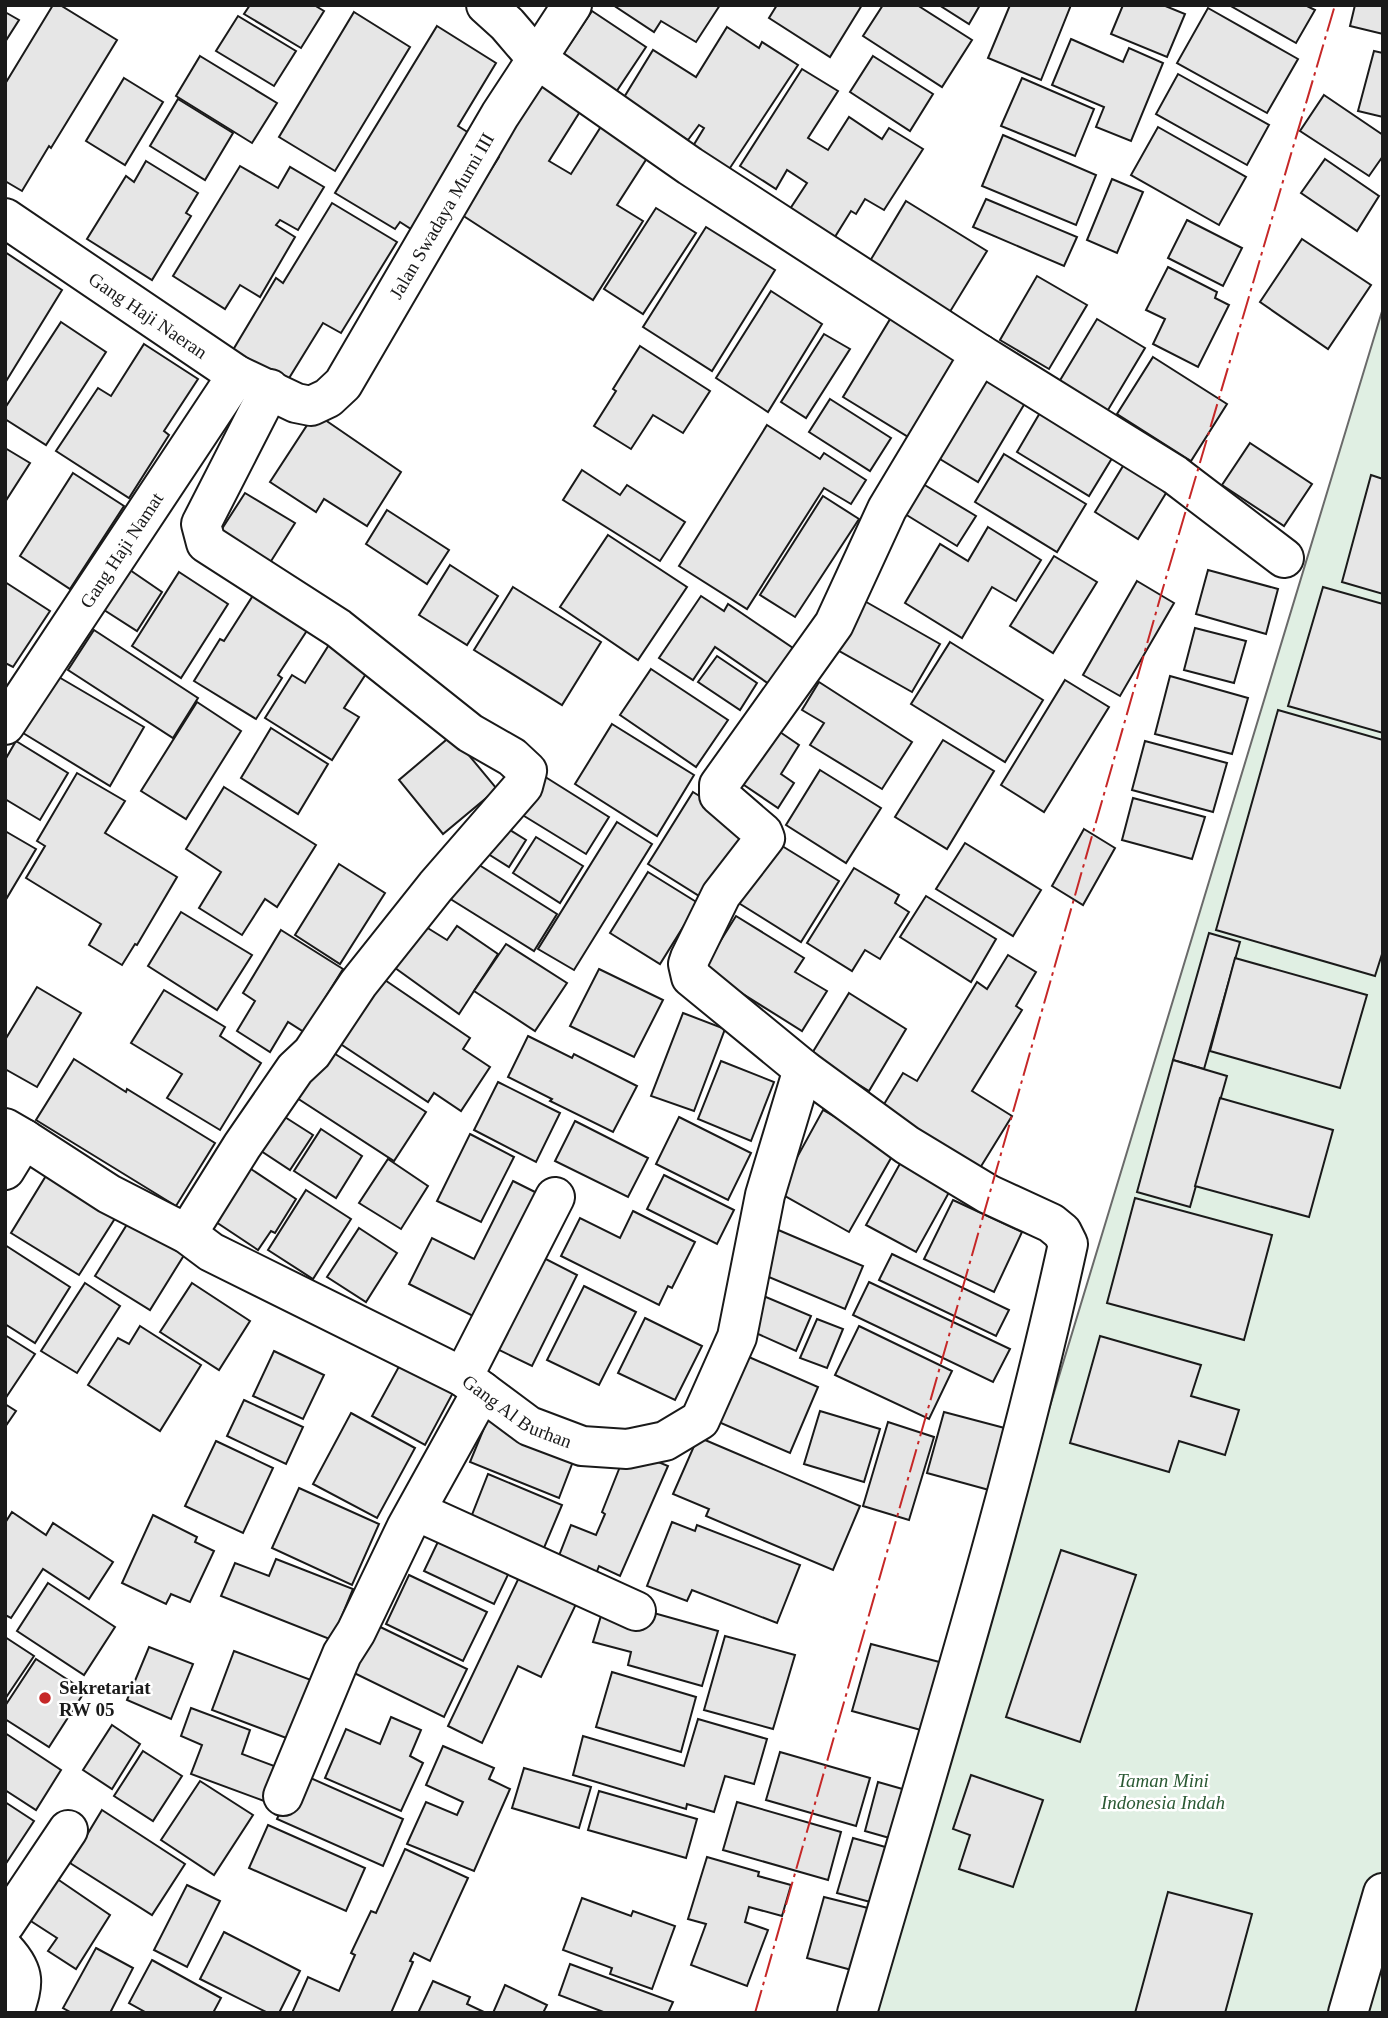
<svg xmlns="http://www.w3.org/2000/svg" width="1388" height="2018" viewBox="0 0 1388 2018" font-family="Georgia,serif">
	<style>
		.green { fill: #e0efe3; stroke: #6a6a6a; stroke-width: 2 }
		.building { fill: #e6e6e6; stroke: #1a1a1a; stroke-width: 2 }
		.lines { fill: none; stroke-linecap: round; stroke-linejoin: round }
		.minor-casing { stroke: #1a1a1a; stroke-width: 42 }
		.minor { stroke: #fff; stroke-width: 38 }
		.power { stroke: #c62828; stroke-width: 2; stroke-dasharray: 24 5 3.5 5; stroke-linecap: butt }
		.poi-dot { fill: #c62828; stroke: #fff; stroke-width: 2.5 }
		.labels { text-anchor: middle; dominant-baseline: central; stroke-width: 5; stroke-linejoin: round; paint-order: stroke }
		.street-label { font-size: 19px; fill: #1a1a1a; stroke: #fff }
		.poi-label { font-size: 19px; font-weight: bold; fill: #1a1a1a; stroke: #fff; text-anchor: start }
		.park-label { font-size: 19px; font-style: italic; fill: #2b5a34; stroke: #fff }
	</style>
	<rect width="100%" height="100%" fill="#fff"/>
	<path class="green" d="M1383,308V2013H866L871,1996Z"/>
	<g class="building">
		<path d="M53,5H60L117,40L51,148L49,146L22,191L5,181V84Z"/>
		<path d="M250,5H314L324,11L301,48L244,14Z"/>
		<path d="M613,5H720L696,42L661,21L654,32Z"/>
		<path d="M777,5H862L830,57L769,18Z"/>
		<path d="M883,5H917L972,40L942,87L863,36Z"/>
		<path d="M939,5H980L969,24Z"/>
		<path d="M1010,5H1071L1041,80L988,58Z"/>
		<path d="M1123,5H1163L1185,14L1167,57L1111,34Z"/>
		<path d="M1229,5H1305L1315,10L1296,43Z"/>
		<path d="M1355,5H1383V34L1350,26Z"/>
		<path d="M1208,8L1298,59L1267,113L1177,63Z"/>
		<path d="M592,11L646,47L612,98L558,62Z"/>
		<path d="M5,12L19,20L5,42Z"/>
		<path d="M354,12L410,47L335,171L279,137Z"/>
		<path d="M238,16L296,51L274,86L216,51Z"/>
		<path d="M437,26L496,63L458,126L469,133L411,229L400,222L395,229L335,193Z"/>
		<path d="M727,27L759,48L762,42L798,65L726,174L690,151L704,128L699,125L688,140L623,99L653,50L696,77Z"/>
		<path d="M1071,39L1123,62L1129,48L1163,63L1131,141L1096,127L1104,107L1052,85Z"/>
		<path d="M1374,51L1383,53V117L1358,111Z"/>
		<path d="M200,56L277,103L252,143L176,96Z"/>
		<path d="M873,56L933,94L910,131L850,92Z"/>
		<path d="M802,69L838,91L808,138L828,150L849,117L882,139L889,128L923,149L884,210L865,199L856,214L851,211L833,240L788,212L807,183L787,170L776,189L740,166Z"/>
		<path d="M1178,74L1269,125L1247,165L1156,114Z"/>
		<path d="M124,78L163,102L125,165L86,141Z"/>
		<path d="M531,78L581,110L549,161L571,174L602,125L649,155L617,205L643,221L593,300L462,215L499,157L487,148Z"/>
		<path d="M1022,78L1094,109L1075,156L1001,126Z"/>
		<path d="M1324,95L1383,135V156L1369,176L1300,131Z"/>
		<path d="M178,99L233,133L205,180L150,146Z"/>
		<path d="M1158,127L1246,177L1219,225L1131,175Z"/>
		<path d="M1003,135L1096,175L1076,225L982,186Z"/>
		<path d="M1325,159L1379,196L1357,231L1301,193Z"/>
		<path d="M146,161L198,193L186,213L191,216L152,280L87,239L126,176L134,182Z"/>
		<path d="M240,166L278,188L290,167L324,187L298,230L280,220L276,225L295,237L260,297L240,285L225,309L173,276Z"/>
		<path d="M1112,179L1143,192L1117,253L1087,240Z"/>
		<path d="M986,199L1077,237L1064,266L973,227Z"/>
		<path d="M906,201L987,251L948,315L867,266Z"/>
		<path d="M332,203L397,242L341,333L323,323L286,383L233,350L276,278L283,283Z"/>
		<path d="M656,208L696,233L643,314L604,289Z"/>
		<path d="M1187,220L1242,248L1223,286L1168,258Z"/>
		<path d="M706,227L775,270L712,371L643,327Z"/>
		<path d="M1302,239L1371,285L1328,349L1260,302Z"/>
		<path d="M5,252L62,290L5,383Z"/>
		<path d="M1168,267L1217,292L1215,298L1229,305L1198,367L1153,344L1165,319L1146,310Z"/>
		<path d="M1037,276L1087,305L1049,369L1000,340Z"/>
		<path d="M771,291L822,324L768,412L716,378Z"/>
		<path d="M895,311L962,353L910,438L843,397Z"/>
		<path d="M1097,319L1145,348L1105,415L1056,387Z"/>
		<path d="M61,322L106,352L46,445L5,419V408Z"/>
		<path d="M824,334L850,349L806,418L781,402Z"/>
		<path d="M144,344L198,379L164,431L169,435L129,498L56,451L98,388L111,396Z"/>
		<path d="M640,346L710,391L683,433L653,415L631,449L594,426L616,391L613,389Z"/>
		<path d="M1153,357L1227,404L1191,461L1117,414Z"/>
		<path d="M980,370L1028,398L978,482L930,453Z"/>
		<path d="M830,399L891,438L870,471L809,432Z"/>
		<path d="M1044,406L1117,450L1089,496L1017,452Z"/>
		<path d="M315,413L401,472L367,526L324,499L316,512L270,482Z"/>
		<path d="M767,425L820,459L824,453L866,480L851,504L824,488L747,609L679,566Z"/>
		<path d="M1250,443L1312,484L1284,526L1222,485Z"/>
		<path d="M5,448L30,463L5,502Z"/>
		<path d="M1131,453L1174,480L1138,539L1095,512Z"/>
		<path d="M1004,454L1086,504L1057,552L975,502Z"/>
		<path d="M582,470L620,495L627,485L685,522L660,561L563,500Z"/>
		<path d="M73,473L124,506L70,589L20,556Z"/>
		<path d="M1371,475L1383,479V594L1342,582Z"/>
		<path d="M923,484L976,516L957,546L905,514Z"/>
		<path d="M245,493L295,523L268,566L218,535Z"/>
		<path d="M823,496L859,519L795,617L760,595Z"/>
		<path d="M387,510L449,550L427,584L366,544Z"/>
		<path d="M988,527L1041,560L1016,601L992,587L962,638L905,603L940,544L968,561Z"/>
		<path d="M608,535L687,587L638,660L560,607Z"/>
		<path d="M1054,556L1097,582L1053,653L1010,626Z"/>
		<path d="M450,565L498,596L467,645L419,615Z"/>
		<path d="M127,568L162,592L137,631L101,608Z"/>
		<path d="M1208,570L1278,589L1266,634L1196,614Z"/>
		<path d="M179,572L228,604L181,678L132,646Z"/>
		<path d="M1137,581L1174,603L1120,696L1083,675Z"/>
		<path d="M5,582L50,611L13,667L5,663Z"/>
		<path d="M513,587L601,642L562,705L474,650Z"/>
		<path d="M1323,587L1383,604V733L1288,706Z"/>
		<path d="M254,594L308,629L278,675L282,678L256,719L194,681L220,639L224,641Z"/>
		<path d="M701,596L724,611L728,604L793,648L769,684L715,647L693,680L659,658Z"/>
		<path d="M861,599L940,644L912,692L834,648Z"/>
		<path d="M1195,628L1246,641L1234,683L1184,670Z"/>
		<path d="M94,630L198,698L173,738L68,670Z"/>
		<path d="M332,640L371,666L344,708L359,717L332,760L265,718L292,675L305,683Z"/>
		<path d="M950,642L1043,700L1005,762L911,704Z"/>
		<path d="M717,656L757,683L740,710L698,682Z"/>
		<path d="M651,669L728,720L696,767L620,715Z"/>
		<path d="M57,676L144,727L110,786L23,733Z"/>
		<path d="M1170,676L1248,698L1232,754L1155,734Z"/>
		<path d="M1065,680L1109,707L1044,812L1001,785Z"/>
		<path d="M819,682L912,742L882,789L810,745L824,723L802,710Z"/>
		<path d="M197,702L241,731L186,819L141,791Z"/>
		<path d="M1278,710L1383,740V951L1375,976L1216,930Z"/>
		<path d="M612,724L694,775L657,836L575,784Z"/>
		<path d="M271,728L328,764L298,814L241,778Z"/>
		<path d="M777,730L799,745L781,774L794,783L778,808L741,783Z"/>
		<path d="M452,735L497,789L443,834L399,780Z"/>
		<path d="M943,740L994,771L947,849L895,817Z"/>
		<path d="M16,741L68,773L40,820L5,799V760Z"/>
		<path d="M1145,741L1227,763L1213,812L1132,790Z"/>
		<path d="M820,770L881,808L846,863L786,825Z"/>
		<path d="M77,773L125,801L105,833L177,877L137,945L135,944L122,965L89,945L101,924L26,878L45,846L37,841Z"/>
		<path d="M539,773L609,817L586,854L516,811Z"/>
		<path d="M224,787L316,845L277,907L265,899L242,935L199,908L221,872L186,849Z"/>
		<path d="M693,792L749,827L704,899L648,864Z"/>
		<path d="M1133,798L1205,817L1192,859L1122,840Z"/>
		<path d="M617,822L652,844L574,970L538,949Z"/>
		<path d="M502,825L526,840L509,867L485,852Z"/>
		<path d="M1084,829L1115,848L1083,905L1052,886Z"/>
		<path d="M5,831L36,849L5,901Z"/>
		<path d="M536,837L583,866L560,903L513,873Z"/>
		<path d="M774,841L839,881L801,942L737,902Z"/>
		<path d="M965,843L1041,890L1013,936L936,889Z"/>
		<path d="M468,858L557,914L534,951L444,895Z"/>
		<path d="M339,864L385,893L340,964L295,935Z"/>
		<path d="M854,868L899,895L895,903L909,912L880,959L865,950L852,971L807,943Z"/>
		<path d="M648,872L698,903L660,964L610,933Z"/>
		<path d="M926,896L996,939L971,982L900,937Z"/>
		<path d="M181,912L252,955L217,1010L148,966Z"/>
		<path d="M736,916L804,958L795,972L827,991L802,1031L703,969Z"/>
		<path d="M418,922L447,940L457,926L498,954L459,1014L391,965Z"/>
		<path d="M281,930L343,969L304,1032L288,1022L270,1052L237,1031L255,1001L243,993Z"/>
		<path d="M1209,933L1240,942L1204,1069L1173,1060Z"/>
		<path d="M506,944L567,983L535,1031L474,991Z"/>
		<path d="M1008,955L1036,972L1016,1006L1022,1010L972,1091L1012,1116L980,1168L878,1114L903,1073L917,1081L977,982L987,989Z"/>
		<path d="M1235,958L1367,995L1340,1088L1210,1051Z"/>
		<path d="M599,969L663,1000L634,1057L570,1026Z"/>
		<path d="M379,976L470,1038L463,1049L490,1067L461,1111L434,1093L428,1102L336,1041Z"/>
		<path d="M37,987L81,1013L37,1087L5,1069V1040Z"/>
		<path d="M164,990L225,1027L220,1036L261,1063L220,1130L167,1098L182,1074L131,1043Z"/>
		<path d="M849,993L906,1029L869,1091L811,1055Z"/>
		<path d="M683,1013L725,1029L694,1111L651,1096Z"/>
		<path d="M528,1036L572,1058L574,1054L637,1086L613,1132L550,1101L552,1099L508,1077Z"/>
		<path d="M329,1050L426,1112L394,1161L297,1098Z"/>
		<path d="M74,1059L126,1092L127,1089L215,1143L176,1206L36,1120Z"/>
		<path d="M1173,1060L1227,1076L1190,1207L1137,1192Z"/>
		<path d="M721,1061L774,1082L751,1141L698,1119Z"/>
		<path d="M498,1082L560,1113L536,1162L474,1130Z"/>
		<path d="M1220,1098L1333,1130L1309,1217L1195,1186Z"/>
		<path d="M823,1110L895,1151L849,1232L778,1192Z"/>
		<path d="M277,1112L313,1135L290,1170L255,1147Z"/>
		<path d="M679,1117L751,1153L728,1200L656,1164Z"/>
		<path d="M575,1121L648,1158L628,1197L555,1161Z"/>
		<path d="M321,1129L362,1156L336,1198L294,1171Z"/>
		<path d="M470,1134L514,1157L481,1222L437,1201Z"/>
		<path d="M388,1159L428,1186L401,1229L359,1203Z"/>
		<path d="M902,1160L952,1187L916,1252L866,1225Z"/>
		<path d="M245,1165L296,1199L275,1233L271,1231L258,1250L207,1216Z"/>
		<path d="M52,1166L121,1209L79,1275L11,1233Z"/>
		<path d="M664,1175L734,1210L717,1244L647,1209Z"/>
		<path d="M513,1181L545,1197L475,1317L409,1284L432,1238L474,1259Z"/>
		<path d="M306,1190L351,1219L313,1279L268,1250Z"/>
		<path d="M1135,1198L1272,1235L1244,1340L1107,1303Z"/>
		<path d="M953,1200L1022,1232L994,1292L924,1259Z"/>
		<path d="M633,1211L695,1242L672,1288L668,1286L659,1305L561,1256L580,1218L620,1238Z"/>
		<path d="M131,1218L186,1252L150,1310L95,1276Z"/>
		<path d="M359,1228L397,1253L366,1302L327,1277Z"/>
		<path d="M776,1229L863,1266L845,1309L757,1272Z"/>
		<path d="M5,1245L70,1287L35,1343L5,1324Z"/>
		<path d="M534,1253L577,1275L532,1366L489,1345Z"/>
		<path d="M892,1254L1009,1310L996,1336L879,1280Z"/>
		<path d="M869,1282L1010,1349L993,1382L853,1315Z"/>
		<path d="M85,1283L120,1306L77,1373L41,1351Z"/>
		<path d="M192,1283L250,1321L219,1370L160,1332Z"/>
		<path d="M584,1286L636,1312L599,1385L547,1360Z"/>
		<path d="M761,1295L811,1316L796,1351L747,1329Z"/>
		<path d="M645,1318L702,1346L675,1400L618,1373Z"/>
		<path d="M817,1319L843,1329L827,1368L800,1358Z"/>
		<path d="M140,1326L201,1365L160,1431L88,1385L118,1338L129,1344Z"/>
		<path d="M859,1326L952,1371L929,1419L835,1375Z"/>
		<path d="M5,1335L35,1354L5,1399Z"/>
		<path d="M1100,1336L1201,1365L1191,1396L1239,1410L1225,1455L1179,1441L1169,1472L1070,1443Z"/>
		<path d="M274,1351L324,1375L303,1419L253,1396Z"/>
		<path d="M742,1354L818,1387L790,1453L714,1420Z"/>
		<path d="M402,1361L455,1389L425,1445L372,1416Z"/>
		<path d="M244,1400L303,1427L286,1464L227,1436Z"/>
		<path d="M5,1404L16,1411L5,1427Z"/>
		<path d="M820,1411L880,1429L864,1482L804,1464Z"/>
		<path d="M944,1412L1016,1431L1000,1493L927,1473Z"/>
		<path d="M351,1413L415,1448L377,1518L313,1484Z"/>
		<path d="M489,1416L577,1451L559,1498L470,1462Z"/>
		<path d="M888,1422L934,1437L909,1520L863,1506Z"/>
		<path d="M698,1437L860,1506L833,1570L706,1516L709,1509L673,1494Z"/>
		<path d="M216,1441L273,1468L243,1533L185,1506Z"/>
		<path d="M627,1449L668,1466L620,1576L599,1566L591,1587L553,1571L571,1525L596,1535L605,1514L602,1512Z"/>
		<path d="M488,1474L562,1505L541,1555L468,1525Z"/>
		<path d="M299,1488L379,1524L352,1585L272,1548Z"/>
		<path d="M12,1512L46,1535L53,1523L113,1562L89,1599L43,1569L11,1618L5,1615V1523Z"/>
		<path d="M153,1515L197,1537L195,1542L214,1551L190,1602L171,1594L166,1604L122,1583Z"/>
		<path d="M672,1522L695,1531L697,1525L800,1565L777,1623L692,1590L687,1601L647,1586Z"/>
		<path d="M445,1527L515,1560L494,1604L424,1571Z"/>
		<path d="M1061,1550L1136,1575L1080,1742L1006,1717Z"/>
		<path d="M276,1559L353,1589L332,1640L221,1596L235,1563L269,1576Z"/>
		<path d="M525,1565L579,1598L541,1677L518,1666L482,1743L448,1726Z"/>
		<path d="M409,1575L487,1612L463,1661L386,1624Z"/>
		<path d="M48,1583L115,1627L84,1675L17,1631Z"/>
		<path d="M604,1606L643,1610L718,1631L702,1686L628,1665L631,1652L593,1642Z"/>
		<path d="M370,1622L467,1669L444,1717L348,1670Z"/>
		<path d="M725,1636L795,1655L773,1729L704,1710Z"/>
		<path d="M5,1637L34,1656L5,1699Z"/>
		<path d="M871,1644L947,1664L928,1732L852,1711Z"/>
		<path d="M149,1647L193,1664L171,1719L127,1700Z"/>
		<path d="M234,1651L319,1683L297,1742L212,1710Z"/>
		<path d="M36,1659L85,1691L49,1747L5,1719V1706Z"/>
		<path d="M612,1672L696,1697L681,1752L596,1727Z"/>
		<path d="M191,1708L250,1730L242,1754L277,1767L264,1801L191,1774L202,1745L181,1736Z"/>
		<path d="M391,1717L421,1730L410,1756L423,1763L401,1811L325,1778L346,1729L380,1744Z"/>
		<path d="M698,1719L767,1739L754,1784L725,1776L714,1812L687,1804L686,1809L573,1775L583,1736L684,1766Z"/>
		<path d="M112,1725L140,1744L112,1789L83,1770Z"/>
		<path d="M5,1733L61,1770L36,1810L5,1790Z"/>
		<path d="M443,1746L494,1768L489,1779L510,1789L474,1871L407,1844L426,1802L457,1815L463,1802L426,1785Z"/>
		<path d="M143,1751L182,1776L153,1821L114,1796Z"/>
		<path d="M780,1752L870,1778L856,1826L766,1800Z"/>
		<path d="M524,1768L591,1787L579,1828L512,1808Z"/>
		<path d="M297,1772L403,1819L383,1866L277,1819Z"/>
		<path d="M971,1775L1043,1800L1013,1887L959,1869L970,1835L953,1829Z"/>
		<path d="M200,1781L253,1815L214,1875L161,1840Z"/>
		<path d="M878,1782L913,1792L900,1841L865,1831Z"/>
		<path d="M599,1791L697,1819L686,1858L588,1830Z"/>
		<path d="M5,1802L34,1821L5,1865Z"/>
		<path d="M737,1802L841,1832L828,1880L723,1850Z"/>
		<path d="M102,1810L185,1864L152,1915L70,1863Z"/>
		<path d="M268,1825L365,1868L346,1911L249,1868Z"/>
		<path d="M853,1838L889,1848L874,1903L837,1893Z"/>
		<path d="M405,1849L468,1878L430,1961L414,1953L410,1961L413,1962L391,2013H292L308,1977L339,1991L355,1955L351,1953L371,1911L376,1913Z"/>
		<path d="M707,1857L759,1872L758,1876L791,1885L782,1916L749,1907L745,1922L768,1930L747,1986L691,1965L706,1924L688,1919Z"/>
		<path d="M50,1874L110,1915L76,1969L48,1951L57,1938L23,1916Z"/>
		<path d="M187,1885L220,1901L187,1967L154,1950Z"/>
		<path d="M1168,1892L1252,1914L1225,2013H1135Z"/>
		<path d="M824,1897L876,1910L859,1972L807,1958Z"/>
		<path d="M582,1898L631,1916L633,1911L675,1926L652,1989L610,1974L612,1968L563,1950Z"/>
		<path d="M224,1932L300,1971L279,2013H268L200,1979Z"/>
		<path d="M96,1948L133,1968L110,2013H72L63,2008Z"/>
		<path d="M152,1960L221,1998L213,2013H147L129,2003Z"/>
		<path d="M570,1964L673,2002L668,2013H606L559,1995Z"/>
		<path d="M433,1981L470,1997L467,2004L486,2013H418Z"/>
		<path d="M505,1985L547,2005L543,2013H493Z"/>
	</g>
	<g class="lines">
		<defs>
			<g id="minor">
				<path d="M486,5L507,24L537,59L690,166L980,354L887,509L834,624L719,785V795L763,833L765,838L721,895L690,958L688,964L691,977L803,1069L907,1145L988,1194L1051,1223L1062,1232L1068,1244C1011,1504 931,1758 857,2013"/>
				<path id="s1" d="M5,218L237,375L296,403L311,406L328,398L343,384L500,115L572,5"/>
				<path d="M980,354L1175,475L1284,558"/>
				<path id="s2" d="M5,725L237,375"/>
				<path d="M5,1128L24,1139L5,1170"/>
				<path id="s3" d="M24,1139L109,1194L187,1234L211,1252L463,1377L529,1426L582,1446L627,1449L665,1441L700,1420L737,1337L765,1195L803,1069"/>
				<path d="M187,1234L242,1146L295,1069L312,1053L358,984L436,886L523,786L527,771L512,757L470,733L338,628L206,543L201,524L270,389"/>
				<path d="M463,1377L555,1197"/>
				<path d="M416,1511L636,1611"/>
				<path d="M283,1796L342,1654L356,1632L406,1528L482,1391"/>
				<path d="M5,1924L68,1830"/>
				<path d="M5,1950C27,1974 23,1984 14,2013"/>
				<path d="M1348,2013L1383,1893"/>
			</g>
		</defs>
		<use href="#minor" class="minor-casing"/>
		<use href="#minor" class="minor"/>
		<path class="power" d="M755,2013L1163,588L1335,5"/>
	</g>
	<circle class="poi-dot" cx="45" cy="1698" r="7"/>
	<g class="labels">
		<g class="street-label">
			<text stroke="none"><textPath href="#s1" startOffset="595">Jalan Swadaya Murni III</textPath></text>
			<text stroke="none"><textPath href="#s1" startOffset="173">Gang Haji Naeran</textPath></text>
			<text stroke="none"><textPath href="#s2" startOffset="210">Gang Haji Namat</textPath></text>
			<text stroke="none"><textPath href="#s3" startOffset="565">Gang Al Burhan</textPath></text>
		</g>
		<g class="poi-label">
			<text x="59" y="1687">Sekretariat<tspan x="59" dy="22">RW 05</tspan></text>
		</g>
		<g class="park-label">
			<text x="1163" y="1780">Taman Mini<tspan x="1163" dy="22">Indonesia Indah</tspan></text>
		</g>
	</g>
	<rect width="1388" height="2018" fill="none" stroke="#1a1a1a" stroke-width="14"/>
</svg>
